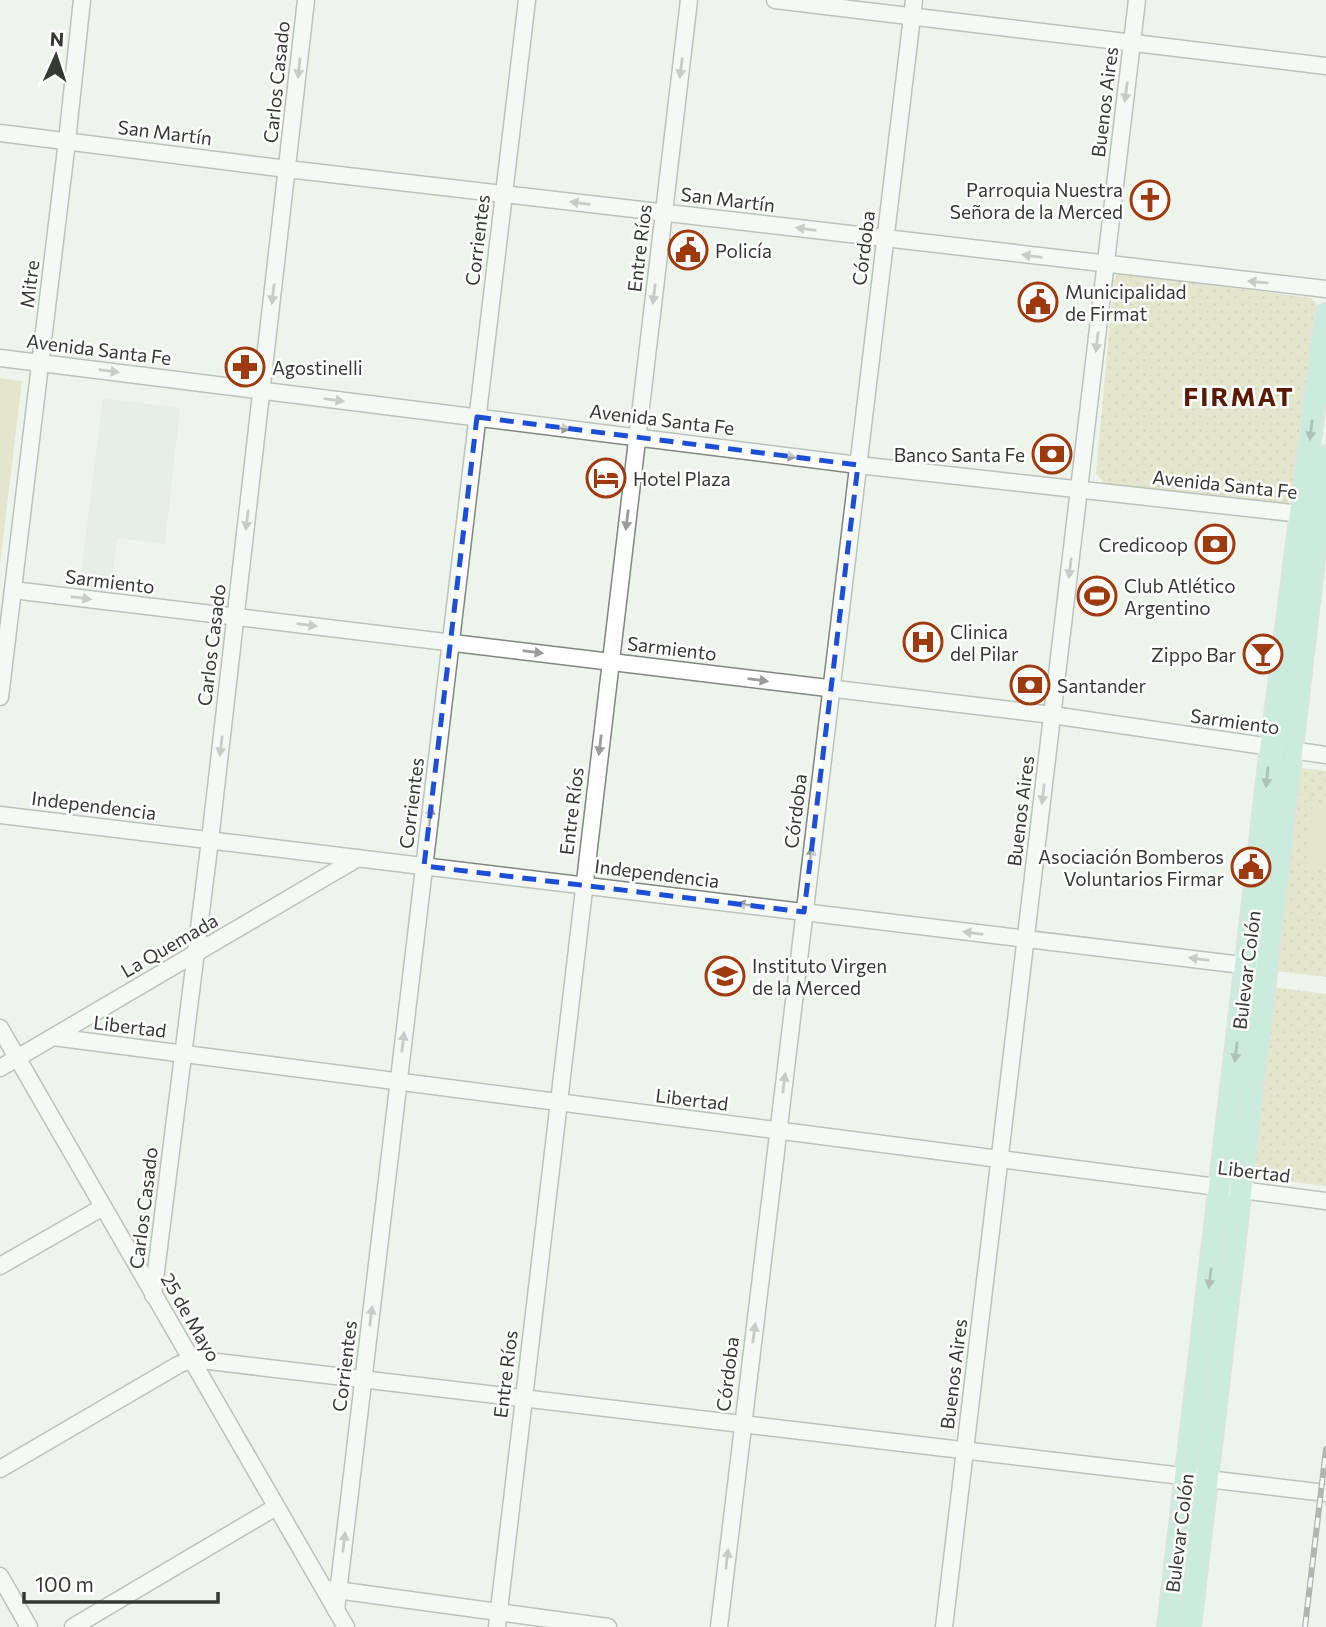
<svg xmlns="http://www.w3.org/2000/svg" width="1326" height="1627" viewBox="0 0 1326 1627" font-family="Commissioner,sans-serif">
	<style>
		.built { fill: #dde9dc }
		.park { fill: url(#park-dots) }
		.pitch { fill: #d8d3a5 }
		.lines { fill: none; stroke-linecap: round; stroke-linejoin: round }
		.minor-casing { stroke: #7f867f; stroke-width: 19 }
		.major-casing { stroke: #cfcfcf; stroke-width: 24 }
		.minor { stroke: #fff; stroke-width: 16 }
		.major { stroke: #a2e1c8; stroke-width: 21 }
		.rail-casing { stroke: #656964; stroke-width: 6 }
		.rail { stroke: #fff; stroke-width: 3.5; stroke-dasharray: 10; stroke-linecap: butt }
		.oneway { fill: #9a9c9a }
		.oneway2 { fill: #668477 }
		.marked { fill: none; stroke: #1d4ed8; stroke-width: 5; stroke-dasharray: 14 9; stroke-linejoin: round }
		.labels { text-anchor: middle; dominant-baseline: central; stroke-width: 5; stroke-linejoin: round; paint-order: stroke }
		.street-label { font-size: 19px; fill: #353835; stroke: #fff }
		.poi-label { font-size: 19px; fill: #353835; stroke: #fff; text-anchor: start }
		.district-label { font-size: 26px; font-weight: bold; letter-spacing: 2px; fill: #5a1a00; stroke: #fff }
	</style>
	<defs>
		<pattern id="park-dots" width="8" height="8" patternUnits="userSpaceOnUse" patternTransform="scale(1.75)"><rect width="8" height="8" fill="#d8d3a5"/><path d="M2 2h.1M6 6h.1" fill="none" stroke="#bab68f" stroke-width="1.8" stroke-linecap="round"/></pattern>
	</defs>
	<rect width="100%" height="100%" fill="#edf4ec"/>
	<path class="built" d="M103,398L180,408L165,544L117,538L110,596L79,591Z"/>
	<g class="park">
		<path d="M1119,273L1311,298L1317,305L1294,496L1285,506L1106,485L1096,473L1114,279Z"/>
		<path d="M1300,768L1326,771V977L1275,971Z"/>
		<path d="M1273,987L1326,994V1186L1250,1177Z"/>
	</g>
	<g class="pitch">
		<path d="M0,378L22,381L0,564Z"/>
		<path d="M1313,804L1326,805V870L1308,867Z"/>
	</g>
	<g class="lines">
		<defs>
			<g id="minor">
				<path d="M775,0L1326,66"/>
				<path d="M0,133L287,169L1326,289"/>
				<path d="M0,358L858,465L1310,515"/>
				<path d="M13,590L1052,715L1326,755"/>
				<path d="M0,697L67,141L82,0"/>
				<path d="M0,815L1267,968"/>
				<path d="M0,1028L346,1627"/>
				<path d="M53,1037L1326,1201"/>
				<path d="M0,1068L358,858"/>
				<path d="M0,1266L103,1207"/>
				<path d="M153,1295L210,840L306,0"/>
				<path d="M0,1469L178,1365L192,1359L1326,1493"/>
				<path d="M0,1576L29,1627"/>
				<path d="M329,1589L608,1627"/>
				<path d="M336,1610L527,0"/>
				<path d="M73,1627L276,1507"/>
				<path d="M497,1627L689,0"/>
				<path d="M719,1627L914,0"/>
				<path d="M944,1627L1137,0"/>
			</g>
			<g id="major">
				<path d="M1168,1627L1271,747L1326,314"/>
				<path d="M1190,1627L1326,456"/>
			</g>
		</defs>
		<use href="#minor" class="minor-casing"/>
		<use href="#major" class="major-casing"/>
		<use href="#minor" class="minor"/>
		<use href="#major" class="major"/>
		<defs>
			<path id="rail" d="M1305,1627L1326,1449"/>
		</defs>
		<use href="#rail" class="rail-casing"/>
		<use href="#rail" class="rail"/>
	</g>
	<defs><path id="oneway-solid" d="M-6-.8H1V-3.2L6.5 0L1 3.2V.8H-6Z" transform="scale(1.75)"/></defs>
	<g class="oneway">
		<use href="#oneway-solid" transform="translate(299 68) rotate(96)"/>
		<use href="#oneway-solid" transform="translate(681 68) rotate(97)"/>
		<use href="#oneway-solid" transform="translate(1126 92) rotate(97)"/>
		<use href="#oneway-solid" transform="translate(580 203) rotate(-173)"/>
		<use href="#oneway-solid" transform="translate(806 229) rotate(-173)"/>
		<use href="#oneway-solid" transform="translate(1032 256) rotate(-173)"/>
		<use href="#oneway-solid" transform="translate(1258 282) rotate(-174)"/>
		<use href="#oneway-solid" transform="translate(273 294) rotate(97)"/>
		<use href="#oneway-solid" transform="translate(654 294) rotate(97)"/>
		<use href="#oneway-solid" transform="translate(1097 342) rotate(97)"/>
		<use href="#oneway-solid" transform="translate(109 371) rotate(7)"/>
		<use href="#oneway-solid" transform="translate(334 400) rotate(7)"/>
		<use href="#oneway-solid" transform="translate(560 428) rotate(7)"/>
		<use href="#oneway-solid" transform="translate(786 456) rotate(7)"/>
		<use href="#oneway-solid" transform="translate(247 520) rotate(97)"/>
		<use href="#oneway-solid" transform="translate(627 520) rotate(97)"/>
		<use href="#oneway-solid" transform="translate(1070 568) rotate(97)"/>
		<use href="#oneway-solid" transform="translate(81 598) rotate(7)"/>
		<use href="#oneway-solid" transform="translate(307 625) rotate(7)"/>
		<use href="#oneway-solid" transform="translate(533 652) rotate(7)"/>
		<use href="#oneway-solid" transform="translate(758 680) rotate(7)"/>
		<use href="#oneway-solid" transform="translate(600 745) rotate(97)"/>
		<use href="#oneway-solid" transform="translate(221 746) rotate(97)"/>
		<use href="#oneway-solid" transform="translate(1043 794) rotate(97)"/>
		<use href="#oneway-solid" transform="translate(430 816) rotate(-83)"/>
		<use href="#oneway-solid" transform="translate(811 857) rotate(-83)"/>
		<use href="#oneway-solid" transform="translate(747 905) rotate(-173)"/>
		<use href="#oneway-solid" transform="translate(973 933) rotate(-173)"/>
		<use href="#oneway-solid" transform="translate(1199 959) rotate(-173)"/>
		<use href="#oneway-solid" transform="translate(403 1042) rotate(-83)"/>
		<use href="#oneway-solid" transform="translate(784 1083) rotate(-83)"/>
		<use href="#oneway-solid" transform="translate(371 1316) rotate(-83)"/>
		<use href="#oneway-solid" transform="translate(754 1333) rotate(-83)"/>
		<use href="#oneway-solid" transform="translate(344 1542) rotate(-83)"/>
		<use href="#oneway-solid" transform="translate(727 1559) rotate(-83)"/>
	</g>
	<g class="oneway2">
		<use href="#oneway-solid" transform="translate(1311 430) rotate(97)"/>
		<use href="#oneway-solid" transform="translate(1267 777) rotate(96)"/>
		<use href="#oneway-solid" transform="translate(1236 1052) rotate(97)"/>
		<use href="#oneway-solid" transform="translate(1210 1278) rotate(97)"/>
	</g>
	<path d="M0 0H1326V1627H0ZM477,417L858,465L804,912L424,866Z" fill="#edf4ec" fill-opacity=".55" fill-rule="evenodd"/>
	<path class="marked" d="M477,417L858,465L804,912L424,866Z"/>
	<defs>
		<symbol id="church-ring" viewBox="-11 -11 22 22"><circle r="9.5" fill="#fff" stroke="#9f3a0f" stroke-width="1.5"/><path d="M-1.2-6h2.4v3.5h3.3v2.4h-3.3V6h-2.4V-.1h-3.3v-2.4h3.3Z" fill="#9f3a0f"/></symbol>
		<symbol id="civic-ring" viewBox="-11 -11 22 22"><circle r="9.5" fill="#fff" stroke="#9f3a0f" stroke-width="1.5"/><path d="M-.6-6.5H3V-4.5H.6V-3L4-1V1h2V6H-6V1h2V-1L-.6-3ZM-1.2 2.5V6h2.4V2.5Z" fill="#9f3a0f"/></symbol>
		<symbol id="pharmacy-ring" viewBox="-11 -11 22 22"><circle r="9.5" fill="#fff" stroke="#9f3a0f" stroke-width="1.5"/><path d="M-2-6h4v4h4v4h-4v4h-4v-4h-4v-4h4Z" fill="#9f3a0f"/></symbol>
		<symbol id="bank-ring" viewBox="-11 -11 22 22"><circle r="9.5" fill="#fff" stroke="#9f3a0f" stroke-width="1.5"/><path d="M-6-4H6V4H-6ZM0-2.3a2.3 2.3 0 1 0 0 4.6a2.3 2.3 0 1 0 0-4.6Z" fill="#9f3a0f"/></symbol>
		<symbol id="hotel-ring" viewBox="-11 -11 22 22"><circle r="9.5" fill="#fff" stroke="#9f3a0f" stroke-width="1.5"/><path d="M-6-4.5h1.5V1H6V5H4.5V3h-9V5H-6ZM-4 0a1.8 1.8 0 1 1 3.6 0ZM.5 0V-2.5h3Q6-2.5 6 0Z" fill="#9f3a0f"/></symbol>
		<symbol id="stadium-ring" viewBox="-11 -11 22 22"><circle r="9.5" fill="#fff" stroke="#9f3a0f" stroke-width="1.5"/><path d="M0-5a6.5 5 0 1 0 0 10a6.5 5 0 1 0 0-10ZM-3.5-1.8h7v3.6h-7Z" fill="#9f3a0f"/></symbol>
		<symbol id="hospital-ring" viewBox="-11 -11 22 22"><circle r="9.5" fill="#fff" stroke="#9f3a0f" stroke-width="1.5"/><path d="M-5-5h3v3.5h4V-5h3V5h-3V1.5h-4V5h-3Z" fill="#9f3a0f"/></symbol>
		<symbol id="bar-ring" viewBox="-11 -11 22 22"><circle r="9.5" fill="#fff" stroke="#9f3a0f" stroke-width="1.5"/><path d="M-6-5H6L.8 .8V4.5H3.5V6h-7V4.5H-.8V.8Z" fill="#9f3a0f"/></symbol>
		<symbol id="school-ring" viewBox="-11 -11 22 22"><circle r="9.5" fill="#fff" stroke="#9f3a0f" stroke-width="1.5"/><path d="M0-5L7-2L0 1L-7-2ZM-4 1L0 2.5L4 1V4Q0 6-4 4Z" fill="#9f3a0f"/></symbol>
	</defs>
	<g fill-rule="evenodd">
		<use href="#church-ring" x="1128" y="178" width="44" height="44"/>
		<use href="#civic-ring" x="666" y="228" width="44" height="44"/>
		<use href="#civic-ring" x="1016" y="280" width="44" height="44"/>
		<use href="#pharmacy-ring" x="223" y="345" width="44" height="44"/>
		<use href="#bank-ring" x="1030" y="432" width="44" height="44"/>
		<use href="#hotel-ring" x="584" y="456" width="44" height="44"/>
		<use href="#bank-ring" x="1193" y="522" width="44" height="44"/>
		<use href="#stadium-ring" x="1075" y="574" width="44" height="44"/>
		<use href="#hospital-ring" x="901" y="620" width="44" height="44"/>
		<use href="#bar-ring" x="1241" y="632" width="44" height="44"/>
		<use href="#bank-ring" x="1008" y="663" width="44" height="44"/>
		<use href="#civic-ring" x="1229" y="845" width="44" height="44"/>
		<use href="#school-ring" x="703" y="954" width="44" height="44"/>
	</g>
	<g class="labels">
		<g class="street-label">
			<text transform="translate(276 82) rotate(-84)">Carlos Casado</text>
			<text transform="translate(1104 102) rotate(-83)">Buenos Aires</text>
			<text transform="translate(165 132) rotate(7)">San Martín</text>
			<text transform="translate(728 199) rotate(7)">San Martín</text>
			<text transform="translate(477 240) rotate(-83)">Corrientes</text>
			<text transform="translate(639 248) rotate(-83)">Entre Ríos</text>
			<text transform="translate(863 248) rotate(-83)">Córdoba</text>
			<text transform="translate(29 284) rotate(-83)">Mitre</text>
			<text transform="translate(99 349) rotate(7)">Avenida Santa Fe</text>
			<text transform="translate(662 419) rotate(7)">Avenida Santa Fe</text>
			<text transform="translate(1225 484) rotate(6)">Avenida Santa Fe</text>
			<text transform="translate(110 581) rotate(7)">Sarmiento</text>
			<text transform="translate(211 645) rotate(-83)">Carlos Casado</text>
			<text transform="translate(672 648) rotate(7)">Sarmiento</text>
			<text transform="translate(1235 721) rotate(8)">Sarmiento</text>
			<text transform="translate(411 803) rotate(-83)">Corrientes</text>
			<text transform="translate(94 805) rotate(7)">Independencia</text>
			<text transform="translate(571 811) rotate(-83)">Entre Ríos</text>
			<text transform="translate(795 811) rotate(-83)">Córdoba</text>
			<text transform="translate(1020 811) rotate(-83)">Buenos Aires</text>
			<text transform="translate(657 873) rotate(7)">Independencia</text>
			<text transform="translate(169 945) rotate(-30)">La Quemada</text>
			<text transform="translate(1246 970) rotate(-83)">Bulevar Colón</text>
			<text transform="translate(130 1026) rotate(7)">Libertad</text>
			<text transform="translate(692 1099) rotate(7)">Libertad</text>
			<text transform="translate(1254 1171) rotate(7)">Libertad</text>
			<text transform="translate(143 1208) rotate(-83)">Carlos Casado</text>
			<text transform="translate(191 1317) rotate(60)">25 de Mayo</text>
			<text transform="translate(344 1366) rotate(-83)">Corrientes</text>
			<text transform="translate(505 1374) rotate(-83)">Entre Ríos</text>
			<text transform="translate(727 1374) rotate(-83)">Córdoba</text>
			<text transform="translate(953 1374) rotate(-83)">Buenos Aires</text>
			<text transform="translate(1179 1533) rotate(-83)">Bulevar Colón</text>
		</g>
		<g class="poi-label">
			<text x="1123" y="189" text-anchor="end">Parroquia Nuestra<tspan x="1123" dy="22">Señora de la Merced</tspan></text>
			<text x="715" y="250">Policía</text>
			<text x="1065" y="291">Municipalidad<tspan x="1065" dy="22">de Firmat</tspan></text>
			<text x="272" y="367">Agostinelli</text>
			<text x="1025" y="454" text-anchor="end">Banco Santa Fe</text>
			<text x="633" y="478">Hotel Plaza</text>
			<text x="1188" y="544" text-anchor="end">Credicoop</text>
			<text x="1124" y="585">Club Atlético<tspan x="1124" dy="22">Argentino</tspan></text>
			<text x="950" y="631">Clinica<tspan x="950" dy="22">del Pilar</tspan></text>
			<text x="1236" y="654" text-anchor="end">Zippo Bar</text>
			<text x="1057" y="685">Santander</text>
			<text x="1224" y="856" text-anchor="end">Asociación Bomberos<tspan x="1224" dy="22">Voluntarios Firmar</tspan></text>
			<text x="752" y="965">Instituto Virgen<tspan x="752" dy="22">de la Merced</tspan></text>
		</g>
		<g class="district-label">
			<text x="1239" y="395">FIRMAT</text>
		</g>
	</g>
	<g transform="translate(56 56) rotate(3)" stroke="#ffffff" stroke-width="5" paint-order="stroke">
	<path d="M0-5L12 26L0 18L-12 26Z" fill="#353835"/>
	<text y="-10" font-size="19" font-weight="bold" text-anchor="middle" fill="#353835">N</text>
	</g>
	<path d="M24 1592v10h194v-10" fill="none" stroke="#353835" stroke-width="3.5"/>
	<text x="35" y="1592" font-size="21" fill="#353835" stroke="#ffffff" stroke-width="5" paint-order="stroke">100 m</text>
</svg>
